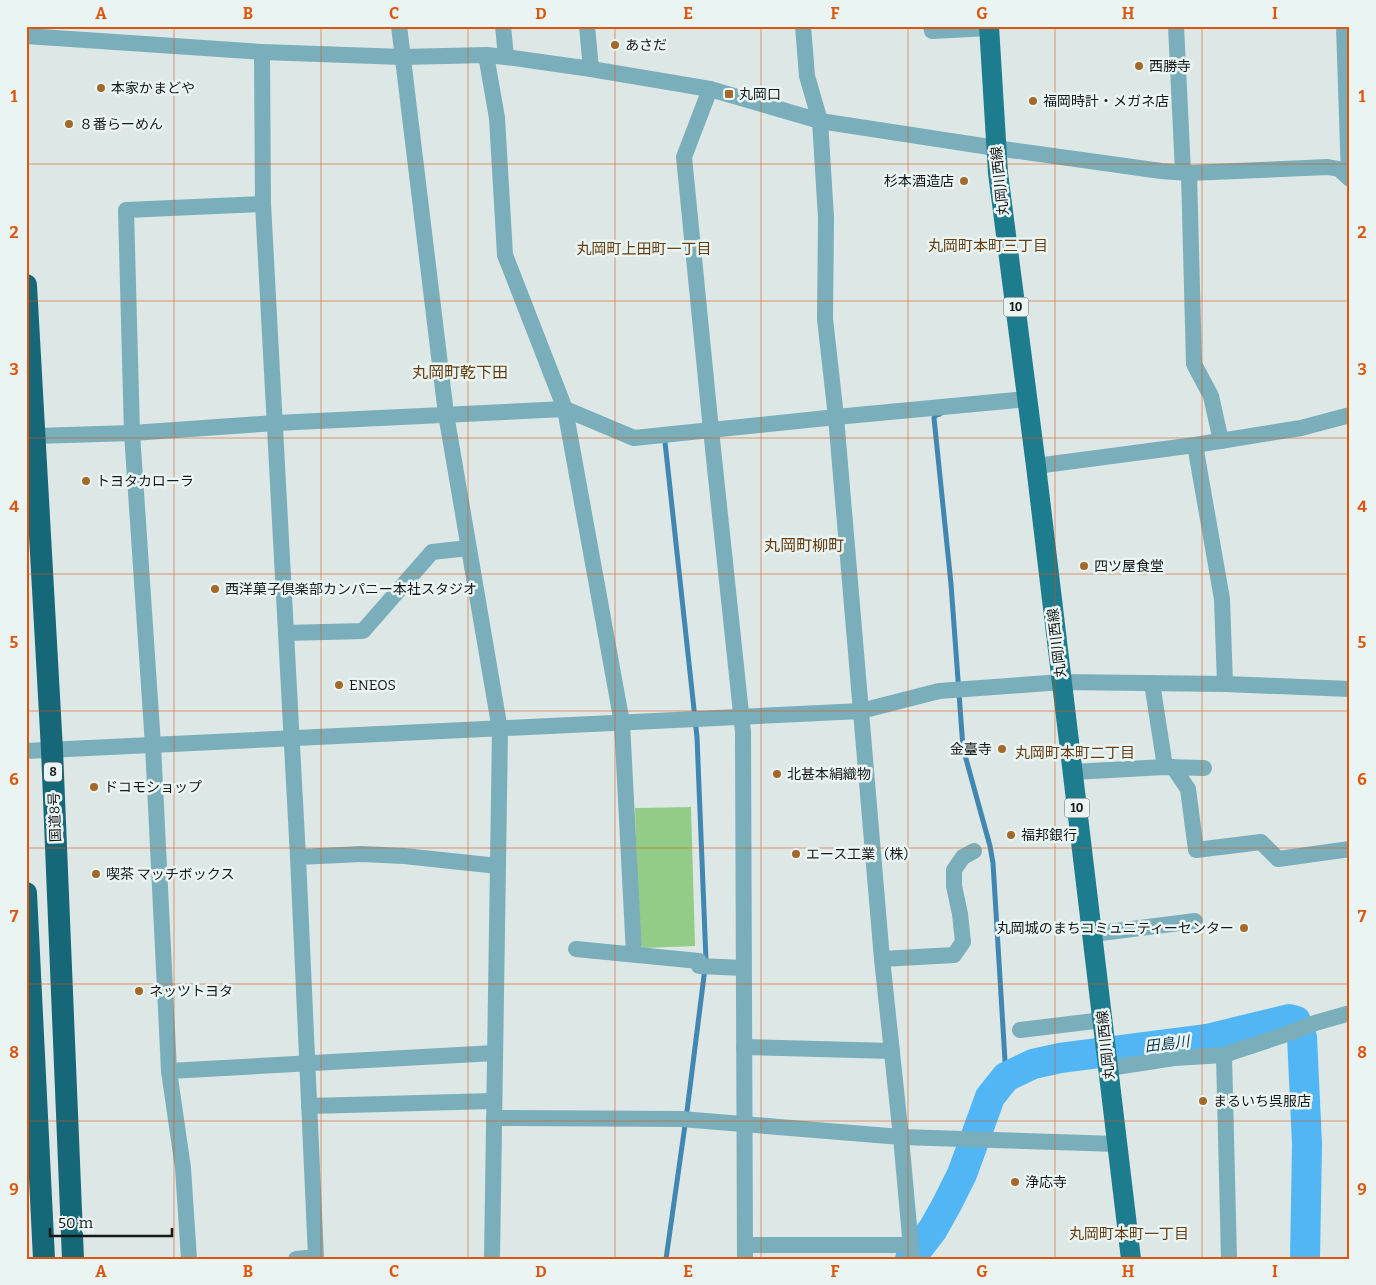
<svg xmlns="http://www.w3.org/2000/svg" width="1376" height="1285" viewBox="0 0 1376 1285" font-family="Bitter,'Noto Sans JP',serif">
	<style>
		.green { fill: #93cc86 }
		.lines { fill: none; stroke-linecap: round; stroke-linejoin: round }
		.stream { stroke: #4087b2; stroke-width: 5 }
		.river { stroke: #52b6f4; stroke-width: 30 }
		.minor { stroke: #7aaebb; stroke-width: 16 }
		.major { stroke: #1d7c8e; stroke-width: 20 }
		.highway { stroke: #166777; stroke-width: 22 }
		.grid { fill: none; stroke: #dd560d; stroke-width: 1; stroke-opacity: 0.55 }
		.poi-dot { fill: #a36929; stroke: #e9f4f3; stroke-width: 2 }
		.labels { text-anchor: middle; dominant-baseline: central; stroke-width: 5; stroke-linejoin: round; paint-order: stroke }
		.shield { fill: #e9f4f3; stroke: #555b5a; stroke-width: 1 }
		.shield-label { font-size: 12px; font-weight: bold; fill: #151918 }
		.poi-label { font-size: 14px; fill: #151918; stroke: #e9f4f3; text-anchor: start }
		.street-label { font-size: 14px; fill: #151918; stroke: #e9f4f3 }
		.neighbourhood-label { font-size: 15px; fill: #663e11; stroke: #e9f4f3 }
		.water-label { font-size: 15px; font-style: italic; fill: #0f3952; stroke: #e9f4f3 }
		.quarter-label { font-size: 16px; fill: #663e11; stroke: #e9f4f3 }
		.neatline { fill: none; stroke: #dd560d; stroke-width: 2 }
		.grid-label { font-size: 16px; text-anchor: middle; font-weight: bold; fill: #dd560d }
	</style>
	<rect width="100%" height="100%" fill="#dce7e6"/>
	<path class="green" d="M691,807L695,946L643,948L639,942L635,808Z"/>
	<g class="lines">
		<g class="stream">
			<path d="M940,414L936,415L934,418L951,584L963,748L990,846L993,863L1006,1077"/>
			<path d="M665,442L697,737L706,960L687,1111L666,1259"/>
		</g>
		<path class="river" d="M910,1259L933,1229L947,1204L962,1174L990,1097L1006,1077L1033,1064L1060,1058L1207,1039L1289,1019L1296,1021L1302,1037L1307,1144L1305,1259"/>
		<g class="minor">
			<path d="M399,26L446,414L500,730L492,1259"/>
			<path d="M503,26L506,57"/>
			<path d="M587,26L591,69"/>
			<path d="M803,26L807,76L820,121L826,218L825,319L836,417L882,959L901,1137L912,1259"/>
			<path d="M931,26L932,31L990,28"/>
			<path d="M1176,26L1183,172"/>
			<path d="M1344,26L1349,178"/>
			<path d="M26,36L262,52L403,57L486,55L506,57L591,69L710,89L820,121L996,148L1161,171L1189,173L1328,167L1339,169L1350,179"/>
			<path d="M262,52L263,204L298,857L316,1257L296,1259"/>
			<path d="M486,55L497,118L505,255L565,409L622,723L634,954"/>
			<path d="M710,89L684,157L711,430L743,732L745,1259"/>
			<path d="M1189,173L1194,364L1211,396L1221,441"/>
			<path d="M35,436L132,433L276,423L565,409L634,438L836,417L1027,399"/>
			<path d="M1195,445L1222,599L1225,684"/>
			<path d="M1036,466L1195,445L1301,428L1350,415"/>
			<path d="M286,633L363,631L432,552L468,548"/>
			<path d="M1152,683L1165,767"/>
			<path d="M26,751L861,711L939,691L1062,682L1225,684L1350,689"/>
			<path d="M1173,767L1188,789L1196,850L1261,842L1278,859L1350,849"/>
			<path d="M1073,772L1165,767L1204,768"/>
			<path d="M298,857L362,854L404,856L498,866"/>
			<path d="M1093,934L1195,921"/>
			<path d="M576,949L699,961V966L743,968"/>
			<path d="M882,959L954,955L963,942L960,914L954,886V870L963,857L974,851"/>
			<path d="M1020,1030L1103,1020"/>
			<path d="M744,1047L892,1051"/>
			<path d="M1224,1055L1229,1259"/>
			<path d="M1109,1068L1174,1058L1224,1055L1290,1033L1315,1023L1350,1013"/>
			<path d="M169,1071L495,1053"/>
			<path d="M309,1106L494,1101"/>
			<path d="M494,1118L681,1119L901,1137L1117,1144"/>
			<path d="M745,1245H910"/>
			<path d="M189,1259L183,1168L169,1071L153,745L132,433L126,210L263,204"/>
		</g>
		<path class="major" d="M989,26L998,173L1036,466L1131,1259"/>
		<g class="highway">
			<path d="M26,285L52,750L73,1259"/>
			<path d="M26,893L44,1259"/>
		</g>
	</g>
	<path class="grid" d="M174,26V1259M321,26V1259M468,26V1259M615,26V1259M761,26V1259M908,26V1259M1055,26V1259M1202,26V1259M26,164H1350M26,301H1350M26,438H1350M26,574H1350M26,711H1350M26,848H1350M26,984H1350M26,1121H1350"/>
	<g class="poi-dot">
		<circle cx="615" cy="45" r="5"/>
		<circle cx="1139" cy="66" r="5"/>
		<circle cx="101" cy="88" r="5"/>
		<rect x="724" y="89" width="10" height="10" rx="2.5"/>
		<circle cx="1033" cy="101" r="5"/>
		<circle cx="69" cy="124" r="5"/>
		<circle cx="964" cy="181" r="5"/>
		<circle cx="86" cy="481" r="5"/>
		<circle cx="1084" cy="566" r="5"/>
		<circle cx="215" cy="589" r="5"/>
		<circle cx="339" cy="685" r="5"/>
		<circle cx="1002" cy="749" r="5"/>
		<circle cx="777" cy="774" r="5"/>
		<circle cx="94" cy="787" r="5"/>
		<circle cx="1011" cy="835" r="5"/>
		<circle cx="796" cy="854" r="5"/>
		<circle cx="96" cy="874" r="5"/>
		<circle cx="1244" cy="928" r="5"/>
		<circle cx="139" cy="991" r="5"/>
		<circle cx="1203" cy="1101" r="5"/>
		<circle cx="1015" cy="1182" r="5"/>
	</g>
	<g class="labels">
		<g class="shield">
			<rect x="1003.5" y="297.5" width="25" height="19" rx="4"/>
			<rect x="44" y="762.5" width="18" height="19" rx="4"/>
			<rect x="1064.5" y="798.5" width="25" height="19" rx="4"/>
		</g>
		<g class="shield-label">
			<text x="1016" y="307">10</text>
			<text x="53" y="772">8</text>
			<text x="1077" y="808">10</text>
		</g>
		<g class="poi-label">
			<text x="625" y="45">あさだ</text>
			<text x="1149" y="66">西勝寺</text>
			<text x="111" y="88">本家かまどや</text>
			<text x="739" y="94">丸岡口</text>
			<text x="1043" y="101">福岡時計・メガネ店</text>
			<text x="79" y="124">８番らーめん</text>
			<text x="954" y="181" text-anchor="end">杉本酒造店</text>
			<text x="96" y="481">トヨタカローラ</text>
			<text x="1094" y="566">四ツ屋食堂</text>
			<text x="225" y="589">西洋菓子倶楽部カンパニー本社スタジオ</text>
			<text x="349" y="685">ENEOS</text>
			<text x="992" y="749" text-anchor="end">金臺寺</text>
			<text x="787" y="774">北甚本絹織物</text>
			<text x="104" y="787">ドコモショップ</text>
			<text x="1021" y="835">福邦銀行</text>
			<text x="806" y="854">エース工業（株）</text>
			<text x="106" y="874">喫茶 マッチボックス</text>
			<text x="1234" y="928" text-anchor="end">丸岡城のまちコミュニティーセンター</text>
			<text x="149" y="991">ネッツトヨタ</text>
			<text x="1213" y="1101">まるいち呉服店</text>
			<text x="1025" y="1182">浄応寺</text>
		</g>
		<g class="street-label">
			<text transform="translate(1000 181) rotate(-96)">丸岡川西線</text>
			<text transform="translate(1057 643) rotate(-97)">丸岡川西線</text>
			<text transform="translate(55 817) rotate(-92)">国道8号</text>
			<text transform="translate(1106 1045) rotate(-96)">丸岡川西線</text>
		</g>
		<g class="neighbourhood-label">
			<text x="988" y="246">丸岡町本町三丁目</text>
			<text x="644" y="249">丸岡町上田町一丁目</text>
			<text x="1075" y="753">丸岡町本町二丁目</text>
			<text x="1129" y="1234">丸岡町本町一丁目</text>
		</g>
		<g class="water-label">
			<text transform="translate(1167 1044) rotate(-7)">田島川</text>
		</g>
		<g class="quarter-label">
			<text x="460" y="372">丸岡町乾下田</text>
			<text x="804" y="545">丸岡町柳町</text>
		</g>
	</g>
	<rect width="1376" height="1285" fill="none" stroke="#e9f4f3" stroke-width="55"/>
	<path d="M50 1228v8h122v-8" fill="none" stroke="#151918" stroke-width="2.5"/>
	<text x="58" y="1228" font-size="15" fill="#151918" stroke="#e9f4f3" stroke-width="4" paint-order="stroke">50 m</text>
	<rect x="28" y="28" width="1320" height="1230" class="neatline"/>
	<g class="grid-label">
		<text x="101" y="19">A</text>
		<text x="248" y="19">B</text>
		<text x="394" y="19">C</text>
		<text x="541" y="19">D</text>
		<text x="688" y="19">E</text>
		<text x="835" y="19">F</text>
		<text x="982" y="19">G</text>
		<text x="1128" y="19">H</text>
		<text x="1275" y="19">I</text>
		<text x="14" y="102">1</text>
		<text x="1362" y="102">1</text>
		<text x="14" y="238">2</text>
		<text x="1362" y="238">2</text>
		<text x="14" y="375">3</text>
		<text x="1362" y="375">3</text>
		<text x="14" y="512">4</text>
		<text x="1362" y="512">4</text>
		<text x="14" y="648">5</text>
		<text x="1362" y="648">5</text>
		<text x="14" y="785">6</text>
		<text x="1362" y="785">6</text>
		<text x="14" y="922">7</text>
		<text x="1362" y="922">7</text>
		<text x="14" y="1058">8</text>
		<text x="1362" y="1058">8</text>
		<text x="14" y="1195">9</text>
		<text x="1362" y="1195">9</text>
		<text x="101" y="1277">A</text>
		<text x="248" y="1277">B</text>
		<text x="394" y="1277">C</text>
		<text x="541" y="1277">D</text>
		<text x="688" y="1277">E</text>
		<text x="835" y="1277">F</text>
		<text x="982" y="1277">G</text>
		<text x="1128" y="1277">H</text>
		<text x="1275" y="1277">I</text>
	</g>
</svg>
